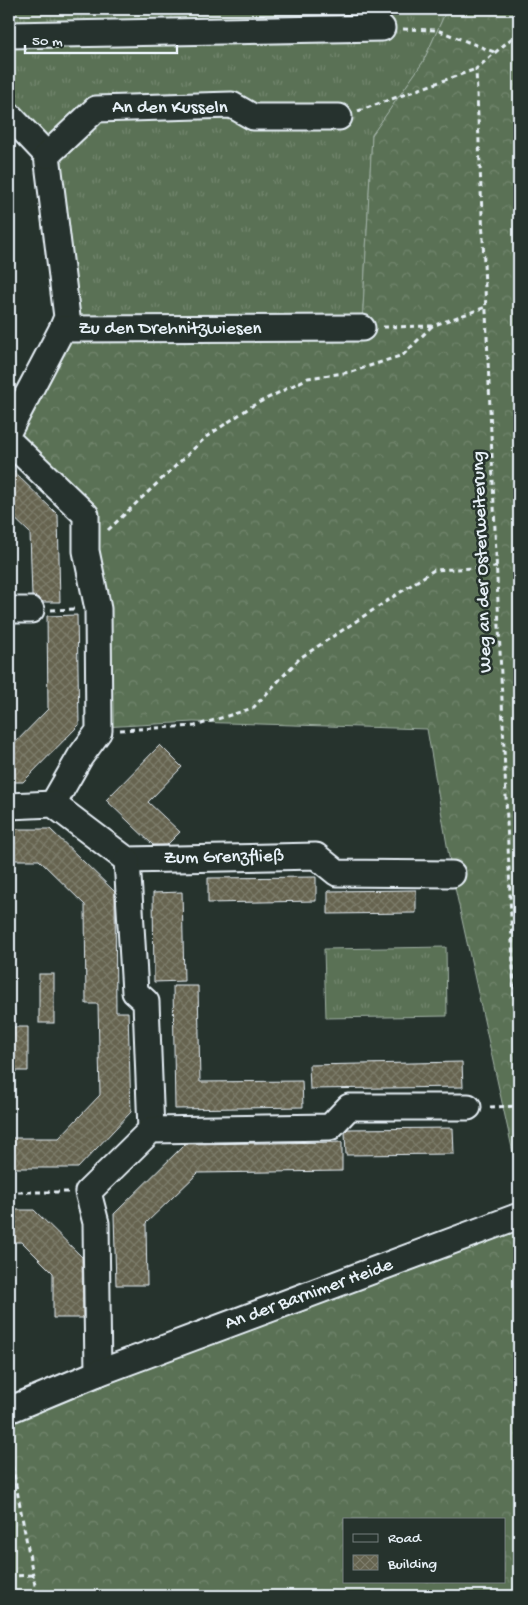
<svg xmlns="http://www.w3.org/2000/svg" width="528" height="1605" viewBox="0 0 528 1605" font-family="'Gochi Hand',sans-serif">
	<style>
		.grass { fill: url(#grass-tufts); stroke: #a1b1a6 }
		.forest { fill: url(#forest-crowns); stroke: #a1b1a6; fill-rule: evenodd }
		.building { fill: url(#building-cross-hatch); stroke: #e8f1f8 }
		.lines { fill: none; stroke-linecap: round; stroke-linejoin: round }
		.minor-casing { stroke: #e8f1f8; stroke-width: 29 }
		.path { stroke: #e8f1f8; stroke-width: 3; stroke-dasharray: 5 4; stroke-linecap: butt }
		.minor { stroke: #26332d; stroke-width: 25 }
		.labels { text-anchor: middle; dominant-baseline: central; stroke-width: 5; stroke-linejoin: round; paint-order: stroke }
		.street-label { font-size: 19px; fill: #e8f1f8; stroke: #26332d }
	</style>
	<defs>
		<pattern id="grass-tufts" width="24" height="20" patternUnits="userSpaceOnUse" patternTransform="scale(1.25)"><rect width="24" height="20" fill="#5a7155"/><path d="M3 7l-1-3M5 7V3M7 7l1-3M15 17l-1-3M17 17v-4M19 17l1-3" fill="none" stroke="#72866e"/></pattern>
		<pattern id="forest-crowns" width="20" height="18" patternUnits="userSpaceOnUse" patternTransform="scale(1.25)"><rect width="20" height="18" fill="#5a7155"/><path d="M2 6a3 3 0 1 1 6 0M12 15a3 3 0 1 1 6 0" fill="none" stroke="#72866e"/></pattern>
		<pattern id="building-cross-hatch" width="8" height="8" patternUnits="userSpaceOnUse" patternTransform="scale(1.25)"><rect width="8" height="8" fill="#666450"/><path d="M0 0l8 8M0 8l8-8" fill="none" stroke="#7c7b6a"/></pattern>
	</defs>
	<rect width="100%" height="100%" fill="#26332d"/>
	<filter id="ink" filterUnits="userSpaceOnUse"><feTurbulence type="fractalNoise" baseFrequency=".02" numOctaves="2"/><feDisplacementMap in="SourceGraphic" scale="10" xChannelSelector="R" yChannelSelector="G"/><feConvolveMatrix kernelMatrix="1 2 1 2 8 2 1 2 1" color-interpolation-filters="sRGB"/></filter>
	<g filter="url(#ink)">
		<g class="grass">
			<path d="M9,9H447L423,62L372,135L362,328L62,329L47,155L9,115Z"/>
			<path d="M446,947L447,1016L326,1018L324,949Z"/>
		</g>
		<g class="forest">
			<path d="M447,9H519V1180L452,874L427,729L193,722L102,727L96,510L20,432L62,329L362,328L372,135L423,62Z"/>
			<path d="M519,1222V1596H9V1423ZM344,1519H504V1581H344Z"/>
		</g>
		<g class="building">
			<path d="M9,467L58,515L60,602H43L32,596L30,533L9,513Z"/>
			<path d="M77,615L79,725L23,782H9V749L48,709L47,616Z"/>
			<path d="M160,745L182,767L148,802L180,832L167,845H153L106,800Z"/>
			<path d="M9,829H50L115,892L116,1012H128L131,1112L78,1168H9V1138H59L100,1095L98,1004H86L85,905L39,860H9Z"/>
			<path d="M316,877V901L208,903V878Z"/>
			<path d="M416,890V913L328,914V891Z"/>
			<path d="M182,892L184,981L154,982L153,893Z"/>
			<rect x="39" y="974" width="15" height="49"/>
			<path d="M173,986H198L200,1082L302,1081L303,1107L175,1109Z"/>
			<path d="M13,1027H28V1071H12Z"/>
			<path d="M462,1062L463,1087L310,1089L309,1065Z"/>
			<path d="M453,1128L454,1154L346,1155L345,1132L348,1129Z"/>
			<path d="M342,1142V1171L198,1173L146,1223L147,1285H116L114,1214L185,1144Z"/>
			<path d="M9,1210H34L82,1257L83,1318H53V1273L22,1242H9Z"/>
		</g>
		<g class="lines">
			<defs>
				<g id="minor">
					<path d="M9,35L382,28"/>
					<path d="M9,115L47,155L67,317L62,329"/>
					<path d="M47,155L96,109L232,105L253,117H339"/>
					<path d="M9,430L62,329L362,328"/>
					<path d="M9,441L86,515V551L98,609L99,731L80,757L53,804"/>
					<path d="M9,610H31"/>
					<path d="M9,806L53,804L127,860L316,856L337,873L452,874"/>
					<path d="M127,860L135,992L146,1002L151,1130"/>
					<path d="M98,1373L96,1223L88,1192L151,1130L330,1127L349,1107H468"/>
					<path d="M9,1410L98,1373L519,1216"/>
				</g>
			</defs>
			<use href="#minor" class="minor-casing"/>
			<g class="path">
				<path d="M403,29L437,30L494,52"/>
				<path d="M519,32L476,69L519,1112"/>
				<path d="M358,111L476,69"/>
				<path d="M383,327L432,326L486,307"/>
				<path d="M108,530L206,437L252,406L308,378L351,372L403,355L432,326"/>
				<path d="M51,610L75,609"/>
				<path d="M120,730L195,726L253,708L300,658L434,570L497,567"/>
				<path d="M490,1107L519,1106"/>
				<path d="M9,1192H68"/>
				<path d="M9,1448L37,1596"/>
				<path d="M9,1576L34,1575"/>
			</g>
			<use href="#minor" class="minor"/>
		</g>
	</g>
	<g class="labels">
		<g class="street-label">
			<text x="170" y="108">An den Kusseln</text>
			<text x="170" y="329">Zu den Drehnitzwiesen</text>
			<text transform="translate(483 562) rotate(-92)">Weg an der Osterweiterung</text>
			<text transform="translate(224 858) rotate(-1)">Zum Grenzfließ</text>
			<text transform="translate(309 1295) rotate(-20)">An der Barnimer Heide</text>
		</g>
	</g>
	<rect width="528" height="1605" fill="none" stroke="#26332d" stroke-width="30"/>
	<rect x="15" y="15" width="498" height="1575" fill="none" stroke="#e8f1f8" stroke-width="2" filter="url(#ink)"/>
	<rect x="343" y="1518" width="162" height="65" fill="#26332d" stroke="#747f7e"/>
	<rect x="353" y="1534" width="25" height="8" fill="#26332d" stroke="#747f7e"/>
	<text x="388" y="1542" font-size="15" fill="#e8f1f8">Road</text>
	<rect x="353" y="1555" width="25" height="15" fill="url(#building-cross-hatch)" stroke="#747f7e"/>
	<text x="388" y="1568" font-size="15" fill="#e8f1f8">Building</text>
	<path d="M25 45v8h152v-8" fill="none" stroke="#e8f1f8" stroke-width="2.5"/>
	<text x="32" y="45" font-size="15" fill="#e8f1f8" stroke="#26332d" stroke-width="4" paint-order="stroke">50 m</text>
</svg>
